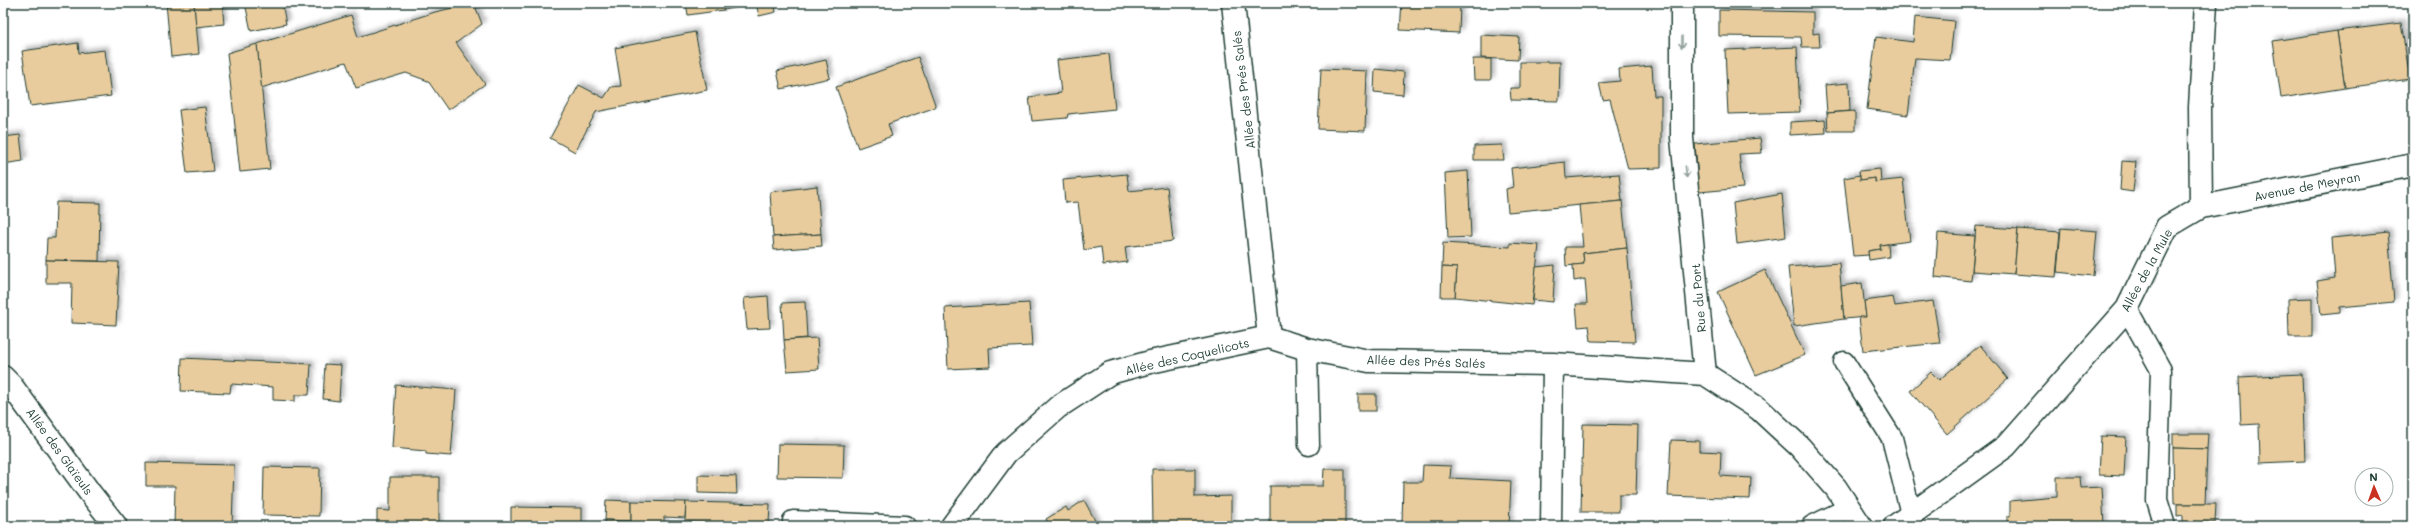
<svg xmlns="http://www.w3.org/2000/svg" width="2416" height="529" viewBox="0 0 2416 529" font-family="Mali,sans-serif">
	<style>
		.building { fill: #e9cc9d; stroke: #1f3d34; filter: url(#shadow) }
		.lines { fill: none; stroke-linecap: round; stroke-linejoin: round }
		.lane-casing { stroke: #1f3d34; stroke-width: 23 }
		.street-casing { stroke: #1f3d34; stroke-width: 25 }
		.lane { stroke: #fff; stroke-width: 20 }
		.street { stroke: #fff; stroke-width: 22 }
		.oneway { stroke: #8f9e9a }
		.labels { text-anchor: middle; dominant-baseline: central; stroke-width: 3; stroke-linejoin: round; paint-order: stroke }
		.street-label { font-size: 12px; fill: #1f3d34; stroke: #fff }
	</style>
	<defs>
		<filter id="shadow"><feDropShadow dx="3.5" dy="-3.5" stdDeviation="2" flood-color="#0004"/></filter>
	</defs>
	<rect width="100%" height="100%" fill="#fff"/>
	<filter id="ink" filterUnits="userSpaceOnUse"><feTurbulence type="fractalNoise" baseFrequency=".025" numOctaves="2"/><feDisplacementMap in="SourceGraphic" scale="8" xChannelSelector="R" yChannelSelector="G"/><feConvolveMatrix kernelMatrix="1 2 1 2 8 2 1 2 1" color-interpolation-filters="sRGB"/></filter>
	<g filter="url(#ink)">
		<g class="building">
			<path d="M166,3H194L199,54L171,57Z"/>
			<path d="M194,3H222L224,24L196,27Z"/>
			<path d="M245,3H282L286,24L251,31Z"/>
			<path d="M474,3L482,24L456,43L485,84L448,110L428,81L406,73L356,88L346,62L261,88L257,44L351,15L358,37L435,12Z"/>
			<path d="M686,3H723L724,10L688,15Z"/>
			<path d="M723,3H745V6L724,10Z"/>
			<path d="M756,3H774L776,12L759,16Z"/>
			<path d="M1402,3H1460L1459,33L1400,30Z"/>
			<path d="M1719,10L1813,12V34L1819,33L1820,47H1802L1801,37L1719,36Z"/>
			<path d="M1915,17L1954,21L1950,60L1915,58L1908,115L1867,109L1876,37L1913,42Z"/>
			<path d="M2401,23L2410,79L2345,88L2337,31Z"/>
			<path d="M2337,31L2345,88L2281,98L2273,41Z"/>
			<path d="M695,32L707,90L596,112L575,152L550,138L579,85L604,98L611,87L621,86L615,48Z"/>
			<path d="M1481,35L1519,37L1518,60L1481,58Z"/>
			<path d="M78,43L79,53L105,50L111,96L30,106L22,51Z"/>
			<path d="M257,44L270,169L240,172L227,53Z"/>
			<path d="M1797,47L1800,112L1728,114L1725,50Z"/>
			<path d="M1109,54L1115,109L1068,114L1067,118L1032,121L1029,97L1061,93L1057,60Z"/>
			<path d="M918,57L936,107L888,124L892,136L858,148L836,87Z"/>
			<path d="M1473,59H1491V80H1474Z"/>
			<path d="M826,60L830,78L781,89L777,71Z"/>
			<path d="M1520,62H1560L1559,101L1511,100L1510,88H1520Z"/>
			<path d="M1652,66L1654,96H1661V168L1628,169L1610,99L1603,100L1599,83L1620,81L1619,69Z"/>
			<path d="M1321,69L1367,71L1365,131L1318,129Z"/>
			<path d="M1375,69L1404,72L1403,95L1374,92Z"/>
			<path d="M1849,83L1850,111L1827,113L1825,85Z"/>
			<path d="M205,107L213,171L187,173L179,110Z"/>
			<path d="M1855,111V131H1828L1827,113Z"/>
			<path d="M1825,120L1826,133L1790,135V122Z"/>
			<path d="M20,135L23,161L3,164V137Z"/>
			<path d="M1760,138L1762,153L1739,154L1743,188L1699,192L1695,144Z"/>
			<path d="M1502,145L1504,160H1474V146Z"/>
			<path d="M2122,161L2136,162L2133,192L2120,190Z"/>
			<path d="M1565,162L1566,178L1619,174L1622,201L1508,212L1506,189L1513,187L1511,168Z"/>
			<path d="M1880,169L1881,182H1875V178L1860,180L1859,171Z"/>
			<path d="M1468,171L1471,237L1448,238L1445,173Z"/>
			<path d="M1127,174L1129,191L1167,187L1173,241L1125,247L1127,262L1103,265L1101,247L1084,250L1078,202L1065,203L1063,180Z"/>
			<path d="M1860,175V180L1875,178V182L1903,179L1910,241L1880,245L1881,249L1868,251L1869,255L1853,256L1844,178Z"/>
			<path d="M817,186L821,234L773,237L770,192Z"/>
			<path d="M1782,194L1786,237L1737,244L1733,203Z"/>
			<path d="M1622,201L1627,248L1583,253L1584,264L1566,266L1565,247H1583L1579,205Z"/>
			<path d="M56,202L100,203L99,261L46,260L47,238H55Z"/>
			<path d="M1976,226L2018,229L2014,274L1972,271Z"/>
			<path d="M2061,228L2097,231L2093,276L2057,272Z"/>
			<path d="M2018,229L2060,232L2056,277L2014,274Z"/>
			<path d="M2388,232L2394,302L2340,307V313L2321,315L2317,281L2335,278L2332,238Z"/>
			<path d="M1938,233L1975,236L1971,281L1935,277Z"/>
			<path d="M821,234L822,246L774,250L773,237Z"/>
			<path d="M1443,243L1510,247V243L1539,245L1532,305L1455,297L1457,268L1442,267Z"/>
			<path d="M1888,244L1889,257L1869,260L1868,251L1881,249L1880,245Z"/>
			<path d="M1627,248L1635,342L1591,341L1589,326L1578,327L1576,304H1587L1585,279L1574,281L1573,265L1584,264L1583,253Z"/>
			<path d="M46,260L119,262L116,325L71,323L72,283H46Z"/>
			<path d="M1839,263L1844,319L1794,326L1788,267Z"/>
			<path d="M1555,265L1553,302L1533,300L1536,267Z"/>
			<path d="M1442,267L1457,268L1455,297H1441Z"/>
			<path d="M1765,270L1805,355L1756,375L1718,292Z"/>
			<path d="M1862,283L1866,317L1844,319L1841,286Z"/>
			<path d="M768,296L770,328L747,329L744,298Z"/>
			<path d="M1893,297L1895,306L1933,301L1940,343L1863,351L1859,317H1866L1864,301Z"/>
			<path d="M2312,298V337H2289L2288,299Z"/>
			<path d="M805,302L807,338L784,340L782,303Z"/>
			<path d="M1029,303L1032,346L989,348L990,367L948,369L945,308Z"/>
			<path d="M817,338L819,369L787,371L784,340Z"/>
			<path d="M1980,345L2008,379L1947,434L1910,391L1931,372L1939,380Z"/>
			<path d="M182,358L311,364L309,395H295V401L273,400V387L231,384L230,393L181,391Z"/>
			<path d="M325,364L341,365L339,401L323,399Z"/>
			<path d="M2302,374L2305,461L2260,463L2259,424L2241,425L2239,377Z"/>
			<path d="M396,385L456,390L451,456L426,454V451L392,448Z"/>
			<rect x="1358" y="394" width="18" height="17"/>
			<path d="M1583,424L1638,425L1636,495H1619V512H1581Z"/>
			<path d="M2173,434H2208L2207,449L2173,448Z"/>
			<path d="M2101,436L2126,437L2124,476L2099,475Z"/>
			<path d="M1671,440L1699,441V451L1721,452L1720,476L1751,478L1750,499L1668,496Z"/>
			<path d="M778,444L844,445L843,478L777,477Z"/>
			<path d="M2173,448L2207,449L2205,504H2174Z"/>
			<path d="M146,463L234,465L232,526H174L175,486H146Z"/>
			<path d="M1423,465L1451,466L1450,478L1511,481L1509,526H1402L1403,482H1422Z"/>
			<path d="M264,467L320,468L319,516L263,515Z"/>
			<path d="M1152,469H1195V497L1231,496V526H1153Z"/>
			<path d="M1324,469H1345V526H1270V486H1323Z"/>
			<path d="M698,475L736,476L737,494L698,493Z"/>
			<path d="M390,477H439V526H377V510L390,511Z"/>
			<path d="M2057,477H2080L2081,488L2102,487L2104,526H2007V516H2010V501L2057,497Z"/>
			<path d="M606,500L631,501V521L605,520Z"/>
			<path d="M1084,500L1098,526H1042L1048,523L1046,519L1066,507L1068,511Z"/>
			<path d="M631,501L686,502L685,518L664,517V526H631Z"/>
			<path d="M686,502L770,504L769,524L685,522Z"/>
			<path d="M2177,504H2216L2215,523L2183,522V515L2177,516Z"/>
			<path d="M511,507L582,508V526H511Z"/>
			<path d="M605,520L631,521V526H605Z"/>
		</g>
		<g class="lines">
			<defs>
				<g id="lane">
					<path d="M2127,309L2161,370L2157,500L2165,526"/>
					<path d="M1307,349L1309,445"/>
					<path d="M1844,362L1892,438L1911,514"/>
					<path d="M793,521L905,526"/>
					<path d="M1551,526L1553,364"/>
					<path d="M1812,526L1849,508"/>
				</g>
				<g id="street">
					<path d="M1233,3L1269,337"/>
					<path d="M1682,3V138L1705,374"/>
					<path d="M2201,207L2413,165"/>
					<path d="M3,377L11,385L90,493L116,526"/>
					<path d="M952,526L1006,453L1058,407L1110,373L1150,362L1269,337L1307,349L1369,361L1553,364L1705,374L1759,409L1800,447L1836,488L1861,526"/>
					<path d="M1895,526L2006,446L2127,309L2167,227L2201,207L2200,107L2206,3"/>
				</g>
			</defs>
			<use href="#lane" class="lane-casing"/>
			<use href="#street" class="street-casing"/>
			<use href="#lane" class="lane"/>
			<use href="#street" class="street"/>
		</g>
		<defs><path id="oneway-shaft" d="M-6 0H5M1.5-3L5.5 0L1.5 3" fill="none" stroke-width="1.6" stroke-linecap="round" stroke-linejoin="round"/></defs>
		<g class="oneway">
			<use href="#oneway-shaft" transform="translate(1682 42) rotate(90)"/>
			<use href="#oneway-shaft" transform="translate(1686 172) rotate(84)"/>
		</g>
	</g>
	<g class="labels">
		<g class="street-label">
			<text transform="translate(1243 90) rotate(-97)">Allée des Prés Salés</text>
			<text transform="translate(2307 186) rotate(-11)">Avenue de Meyran</text>
			<text transform="translate(2146 270) rotate(-61)">Allée de la Mule</text>
			<text transform="translate(1698 298) rotate(-95)">Rue du Port</text>
			<text transform="translate(1187 356) rotate(-13)">Allée des Coquelicots</text>
			<text transform="translate(1426 361) rotate(2)">Allée des Prés Salés</text>
			<text transform="translate(60 451) rotate(54)">Allée des Glaïeuls</text>
		</g>
	</g>
	<rect width="2416" height="529" fill="none" stroke="#fff" stroke-width="16"/>
	<rect x="8" y="8" width="2400" height="513" fill="none" stroke="#1f3d34" stroke-width="1.5" filter="url(#ink)"/>
	<g transform="translate(2374 487) rotate(358)"><circle r="19" fill="#ffffff" stroke="#a5b1ae"/>
	<path d="M0-3L7 15L0 10L-7 15Z" fill="#c8321e"/>
	<text y="-6" font-size="11" font-weight="bold" text-anchor="middle" fill="#1f3d34">N</text>
	</g>
</svg>
